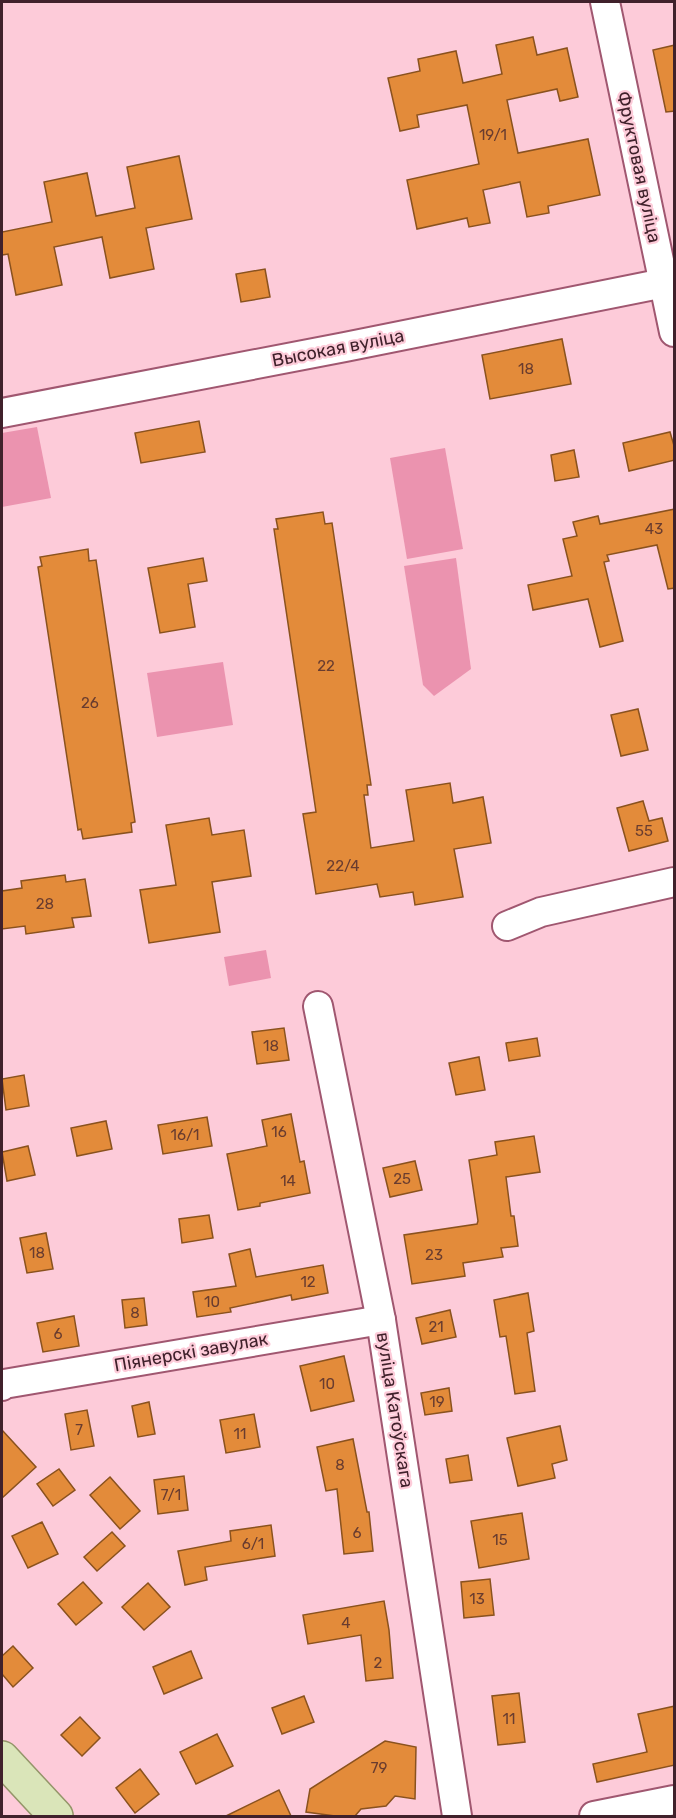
<svg xmlns="http://www.w3.org/2000/svg" width="676" height="1818" viewBox="0 0 676 1818" font-family="Rubik,sans-serif">
	<style>
		.green { fill: #eb93af }
		.building { fill: #e38b3a; stroke: #8a521e; stroke-width: 1.5 }
		.lines { fill: none; stroke-linecap: round; stroke-linejoin: round }
		.minor-casing { stroke: #a05770; stroke-width: 32 }
		.major-casing { stroke: #949569; stroke-width: 36 }
		.minor { stroke: #fff; stroke-width: 28 }
		.major { stroke: #dae5b9; stroke-width: 33 }
		.labels { text-anchor: middle; dominant-baseline: central; stroke-width: 4.5; stroke-linejoin: round; paint-order: stroke }
		.number-label { font-size: 15px; fill: #693c2f }
		.street-label { font-size: 18px; fill: #40212b; stroke: #fdcbd9 }
	</style>
	<rect width="100%" height="100%" fill="#fdcbd9"/>
	<g class="green">
		<path d="M37,427L51,498L2,507V433Z"/>
		<path d="M445,448L463,549L407,559L390,458Z"/>
		<path d="M456,558L471,669L434,696L423,685L404,566Z"/>
		<path d="M223,662L233,725L157,737L147,673Z"/>
		<path d="M266,950L271,978L229,986L224,957Z"/>
	</g>
	<g class="building">
		<path d="M533,37L537,55L567,48L578,97L560,101L557,89L507,100L518,153L588,139L600,195L548,206L549,213L527,217L520,182L483,190L490,223L469,227L467,218L417,229L407,180L479,164L467,105L417,115L419,127L400,131L388,78L420,71L418,59L456,51L463,83L502,74L496,45Z"/>
		<path d="M675,45V111L666,112L653,50Z"/>
		<path d="M179,156L192,219L146,228L154,269L110,278L102,237L54,247L62,285L16,295L8,254L2,255V232L52,222L44,182L87,173L96,216L135,208L127,167Z"/>
		<path d="M265,269L270,297L241,302L236,274Z"/>
		<path d="M562,339L571,384L490,399L482,355Z"/>
		<path d="M199,421L205,452L141,463L135,433Z"/>
		<path d="M670,432L675,449V460L629,471L623,443Z"/>
		<path d="M574,450L579,477L555,481L551,455Z"/>
		<path d="M675,509V588L668,589L657,545L607,555L609,561L604,562L623,641L600,647L588,599L533,610L528,585L572,576L563,539L577,536L573,522L598,516L600,524Z"/>
		<path d="M323,512L325,524L332,523L371,785H367L368,795H364L371,848L414,841L406,790L450,783L453,803L483,797L491,843L454,849L463,897L415,905L413,892L380,897L377,884L316,894L303,814L316,812L274,529H278L276,519Z"/>
		<path d="M88,549L89,561L96,560L135,822L131,823L132,832L83,839L81,829L78,830L38,567L42,566L40,557Z"/>
		<path d="M203,558L207,581L188,584L195,627L160,633L148,568Z"/>
		<path d="M638,709L648,750L621,756L611,715Z"/>
		<path d="M643,801L649,821L662,818L668,841L629,851L617,808Z"/>
		<path d="M209,818L212,835L244,830L251,876L212,882L220,932L149,943L140,890L176,885L166,825Z"/>
		<path d="M65,875L66,882L85,879L91,916L72,918L74,927L26,934L25,926L2,929V891L22,888L21,881Z"/>
		<path d="M284,1028L289,1060L257,1064L252,1032Z"/>
		<path d="M537,1038L540,1056L509,1061L506,1043Z"/>
		<path d="M479,1057L485,1090L456,1095L449,1063Z"/>
		<path d="M24,1075L29,1106L6,1110L2,1079Z"/>
		<path d="M291,1114L300,1162L304,1161L310,1193L260,1203V1206L238,1210L227,1154L267,1146L262,1120Z"/>
		<path d="M207,1117L212,1146L163,1154L158,1125Z"/>
		<path d="M106,1121L112,1149L77,1156L71,1128Z"/>
		<path d="M534,1136L540,1172L506,1177L511,1216H514L518,1246L501,1248L503,1257L463,1263L465,1276L412,1284L404,1235L477,1224L478,1221L469,1160L497,1155L495,1142Z"/>
		<path d="M28,1146L35,1175L7,1181L2,1152Z"/>
		<path d="M415,1161L422,1190L390,1197L383,1168Z"/>
		<path d="M209,1215L213,1238L182,1243L179,1219Z"/>
		<path d="M46,1233L53,1269L27,1273L20,1238Z"/>
		<path d="M250,1249L256,1277L323,1265L328,1293L292,1300L291,1295L230,1308L231,1312L197,1317L193,1292L236,1286L229,1254Z"/>
		<path d="M528,1293L534,1331L527,1333L535,1391L515,1394L506,1336L500,1337L494,1300Z"/>
		<path d="M144,1298L147,1325L125,1328L122,1300Z"/>
		<path d="M450,1310L456,1337L422,1344L416,1318Z"/>
		<path d="M74,1316L79,1346L43,1352L37,1323Z"/>
		<path d="M344,1356L354,1401L311,1411L300,1366Z"/>
		<path d="M449,1388L452,1411L425,1415L421,1393Z"/>
		<path d="M149,1402L155,1434L138,1437L132,1406Z"/>
		<path d="M87,1410L94,1446L71,1450L65,1414Z"/>
		<path d="M254,1414L260,1447L226,1453L220,1420Z"/>
		<path d="M560,1426L567,1460L552,1464L555,1478L518,1486L507,1438Z"/>
		<path d="M2,1430L36,1467L2,1498Z"/>
		<path d="M353,1439L367,1512H369L373,1551L344,1554L337,1489L326,1491L317,1447Z"/>
		<path d="M468,1455L472,1480L450,1483L446,1459Z"/>
		<path d="M59,1469L75,1490L53,1506L37,1484Z"/>
		<path d="M184,1476L188,1510L158,1514L154,1480Z"/>
		<path d="M110,1477L140,1511L120,1529L90,1495Z"/>
		<path d="M522,1513L529,1559L479,1568L471,1521Z"/>
		<path d="M42,1522L58,1554L28,1568L12,1536Z"/>
		<path d="M271,1525L275,1556L205,1567L207,1580L185,1585L178,1551L231,1541L230,1531Z"/>
		<path d="M112,1532L125,1546L97,1571L84,1557Z"/>
		<path d="M490,1579L494,1615L464,1618L461,1582Z"/>
		<path d="M83,1582L102,1603L76,1625L58,1604Z"/>
		<path d="M148,1583L170,1607L144,1630L122,1607Z"/>
		<path d="M384,1601L389,1630L393,1678L366,1681L361,1635L308,1644L303,1615Z"/>
		<path d="M13,1646L33,1668L13,1687L2,1674V1656Z"/>
		<path d="M191,1651L202,1678L164,1694L153,1667Z"/>
		<path d="M519,1693L525,1742L498,1745L492,1696Z"/>
		<path d="M304,1696L314,1722L282,1734L272,1708Z"/>
		<path d="M675,1706V1765L597,1782L593,1764L647,1752L638,1714Z"/>
		<path d="M80,1717L100,1738L82,1756L61,1735Z"/>
		<path d="M217,1734L233,1766L196,1784L180,1752Z"/>
		<path d="M385,1741L416,1747L415,1799L395,1796L386,1806L361,1809L355,1816H335L306,1812L310,1789Z"/>
		<path d="M140,1769L159,1794L135,1813L116,1788Z"/>
		<path d="M279,1790L291,1816H226Z"/>
	</g>
	<g class="lines">
		<defs>
			<g id="minor">
				<path d="M605,2L674,332"/>
				<path d="M2,413L345,347L674,281"/>
				<path d="M507,926L541,912L674,882"/>
				<path d="M318,1006L381,1320L457,1816"/>
				<path d="M2,1386L4,1384L381,1320"/>
				<path d="M594,1816L674,1800"/>
			</g>
			<path id="major" d="M2,1758L56,1816"/>
		</defs>
		<use href="#minor" class="minor-casing"/>
		<use href="#major" class="major-casing"/>
		<use href="#minor" class="minor"/>
		<use href="#major" class="major"/>
	</g>
	<g class="labels">
		<g class="number-label">
			<text x="493" y="135">19/1</text>
			<text x="526" y="369">18</text>
			<text x="654" y="529">43</text>
			<text x="326" y="666">22</text>
			<text x="90" y="703">26</text>
			<text x="644" y="831">55</text>
			<text x="343" y="866">22/4</text>
			<text x="45" y="904">28</text>
			<text x="271" y="1046">18</text>
			<text x="279" y="1132">16</text>
			<text x="185" y="1135">16/1</text>
			<text x="402" y="1179">25</text>
			<text x="288" y="1181">14</text>
			<text x="37" y="1253">18</text>
			<text x="434" y="1255">23</text>
			<text x="308" y="1282">12</text>
			<text x="212" y="1302">10</text>
			<text x="135" y="1313">8</text>
			<text x="436" y="1327">21</text>
			<text x="58" y="1334">6</text>
			<text x="327" y="1384">10</text>
			<text x="437" y="1402">19</text>
			<text x="79" y="1430">7</text>
			<text x="240" y="1434">11</text>
			<text x="340" y="1465">8</text>
			<text x="171" y="1495">7/1</text>
			<text x="357" y="1533">6</text>
			<text x="500" y="1540">15</text>
			<text x="253" y="1544">6/1</text>
			<text x="477" y="1599">13</text>
			<text x="346" y="1623">4</text>
			<text x="378" y="1663">2</text>
			<text x="509" y="1719">11</text>
			<text x="379" y="1768">79</text>
		</g>
		<g class="street-label">
			<text transform="translate(639 167) rotate(78)">Фруктовая вуліца</text>
			<text transform="translate(338 348) rotate(-11)">Высокая вуліца</text>
			<text transform="translate(191 1352) rotate(-10)">Піянерскі завулак</text>
			<text transform="translate(395 1410) rotate(81)">вуліца Катоўскага</text>
		</g>
	</g>
	<rect width="676" height="1818" fill="none" stroke="#40212b" stroke-width="6"/>
</svg>
